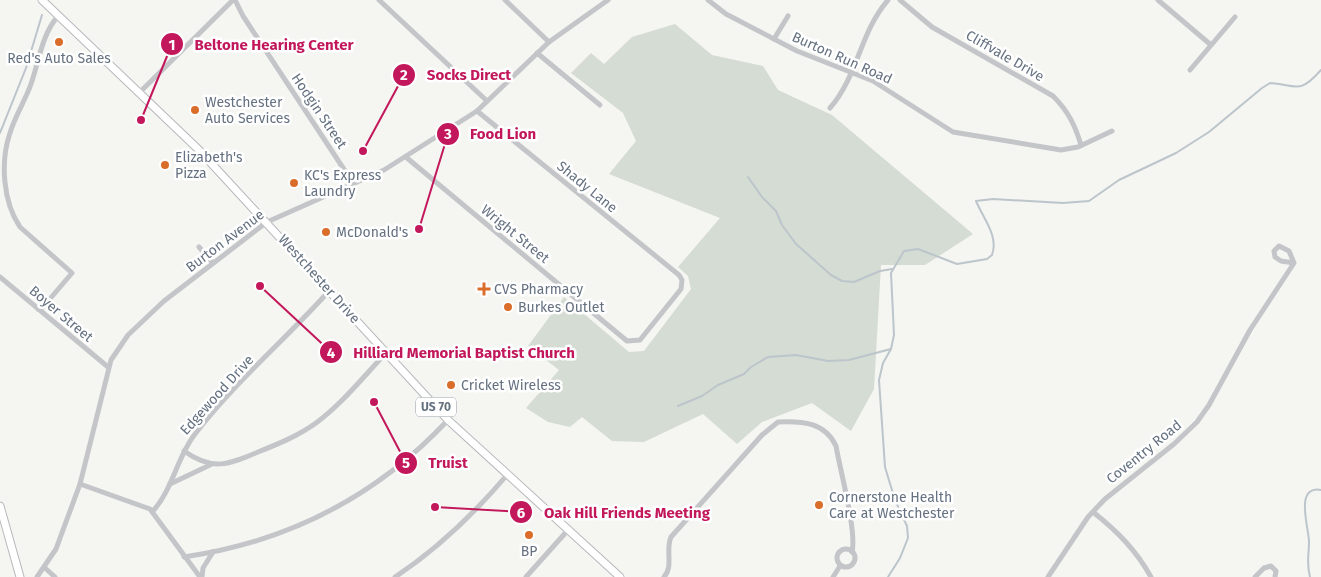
<svg xmlns="http://www.w3.org/2000/svg" width="1321" height="577" viewBox="0 0 1321 577" font-family="'Fira Sans',sans-serif">
	<style>
		.green { fill: #d5dcd3 }
		.lines { fill: none; stroke-linecap: round; stroke-linejoin: round }
		.stream { stroke: #bcc5cb; stroke-width: 2 }
		.major-casing { stroke: #b6b8bc; stroke-width: 9 }
		.minor { stroke: #c3c5c9; stroke-width: 5 }
		.major { stroke: #fff; stroke-width: 7 }
		.poi-dot { fill: #db6d2b; stroke: #fff; stroke-width: 2 }
		.labels { text-anchor: middle; dominant-baseline: central; stroke-width: 5; stroke-linejoin: round; paint-order: stroke }
		.shield { fill: #fff; stroke: #939ca7; stroke-width: 1 }
		.shield-label { font-size: 12px; font-weight: bold; fill: #657181 }
		.street-label { font-size: 14px; fill: #657181; stroke: #fff }
		.poi-label { font-size: 14px; fill: #657181; stroke: #fff; text-anchor: start }
		.leader { fill: none; stroke: #c2185b; stroke-width: 2 }
		.callout-dot { fill: #c2185b; stroke: #fff; stroke-width: 2 }
		.mark-label { font-size: 15px; text-anchor: middle; font-weight: bold; fill: #fff }
		.callout-label { font-size: 15px; text-anchor: middle; font-weight: bold; fill: #c2185b; stroke: #fff; stroke-width: 5; stroke-linejoin: round; paint-order: stroke }
	</style>
	<rect width="100%" height="100%" fill="#f5f5f1"/>
	<path class="green" d="M675,24L712,55L763,66L778,90L832,115L973,234L925,265H881L874,389L851,431L812,403L762,422L737,444L703,414L644,442L612,441L582,417L570,427L548,422L526,408L559,370L528,346L564,297L629,352L644,351L691,289L688,276L678,267L720,218L609,174L636,141L623,113L571,73L591,53L604,64L632,37Z"/>
	<g class="lines">
		<g class="stream">
			<path d="M0,133L26,68L42,15"/>
			<path d="M748,177L762,197L776,211L782,225L796,244L831,275L842,281L854,282L880,271L892,269"/>
			<path d="M678,406L702,396L718,385L744,374L751,367L768,357L796,355L828,361L849,360L891,349"/>
			<path d="M888,577L900,558L908,538L907,526L895,500L885,467L879,380L883,363L891,349L894,335L891,273L904,251L918,249L957,264L987,259L992,255C999,236 983,218 976,201L993,199L1063,203L1089,201L1119,180L1176,153L1209,132L1262,88L1270,83C1297,85 1299,95 1321,70"/>
			<path d="M1310,577C1306,561 1309,557 1309,542C1309,528 1294,485 1321,490"/>
		</g>
		<defs>
			<g id="major">
				<path d="M42,0L199,150L448,420L620,577"/>
				<path d="M0,506L20,577"/>
			</g>
		</defs>
		<use href="#major" class="major-casing"/>
		<g class="minor">
			<path d="M235,0L243,16L353,183"/>
			<path d="M379,0L487,101"/>
			<path d="M505,0L549,42"/>
			<path d="M708,0L726,14L797,51L873,81L953,132L1061,150L1078,147L1112,131"/>
			<path d="M900,0L932,27L1053,96C1068,111 1075,125 1081,145"/>
			<path d="M1158,0L1211,45"/>
			<path d="M774,39L788,16"/>
			<path d="M537,53L600,105"/>
			<path d="M1190,70L1235,17"/>
			<path d="M140,92L233,0"/>
			<path d="M830,108C858,76 860,32 888,0"/>
			<path d="M407,158L627,341L640,340L681,289L682,280L679,275L477,111"/>
			<path d="M199,247L213,263"/>
			<path d="M0,277L108,367"/>
			<path d="M38,309L43,307L72,273L20,227C3,202 0,162 10,133C15,116 25,101 31,84C39,61 42,34 58,16"/>
			<path d="M184,451C212,471 228,465 258,452C278,444 298,436 316,423C342,404 363,377 386,353"/>
			<path d="M80,484L150,509L200,577"/>
			<path d="M170,484L210,465"/>
			<path d="M153,511C173,489 177,457 195,434C235,382 286,339 329,291"/>
			<path d="M1093,512C1117,531 1136,550 1151,577"/>
			<circle cx="846" cy="558" r="9"/>
			<path d="M184,557C287,542 376,497 448,420"/>
			<path d="M45,568L55,577"/>
			<path d="M37,577L56,549L80,484L111,360L128,335L164,301L267,222L384,170L477,111L549,42L608,0"/>
			<path d="M202,577L203,568L213,552"/>
			<path d="M395,577C439,548 473,515 507,475"/>
			<path d="M526,577L568,530"/>
			<path d="M664,577C674,566 665,551 671,537L762,435L778,422C802,421 825,422 836,446C840,470 857,531 852,552"/>
			<path d="M833,577L840,566"/>
			<path d="M1048,577L1088,517L1105,499L1174,444L1197,422L1209,405L1250,330L1294,263L1289,251L1279,246L1274,251L1275,257L1281,261L1294,263"/>
			<path d="M1255,577L1264,568L1271,566L1276,571L1275,577"/>
		</g>
		<use href="#major" class="major"/>
	</g>
	<g class="poi-dot">
		<circle cx="59" cy="42" r="5"/>
		<circle cx="195" cy="110" r="5"/>
		<circle cx="165" cy="165" r="5"/>
		<circle cx="294" cy="183" r="5"/>
		<circle cx="326" cy="232" r="5"/>
		<path d="M481.5 281.5h5v5h5v5h-5v5h-5v-5h-5v-5h5z"/>
		<circle cx="508" cy="307" r="5"/>
		<circle cx="451" cy="385" r="5"/>
		<circle cx="819" cy="505" r="5"/>
		<circle cx="529" cy="535" r="5"/>
	</g>
	<g class="labels">
		<rect class="shield" x="416" y="397.5" width="40" height="19" rx="4"/>
		<g class="shield-label">
			<text x="436" y="407">US 70</text>
		</g>
		<g class="street-label">
			<text transform="translate(1005 56) rotate(30)">Cliffvale Drive</text>
			<text transform="translate(842 58) rotate(24)">Burton Run Road</text>
			<text transform="translate(319 111) rotate(56)">Hodgin Street</text>
			<text transform="translate(587 187) rotate(39)">Shady Lane</text>
			<text transform="translate(515 234) rotate(39)">Wright Street</text>
			<text transform="translate(225 241) rotate(-37)">Burton Avenue</text>
			<text transform="translate(319 279) rotate(48)">Westchester Drive</text>
			<text transform="translate(61 314) rotate(40)">Boyer Street</text>
			<text transform="translate(217 395) rotate(-48)">Edgewood Drive</text>
			<text transform="translate(1144 452) rotate(-39)">Coventry Road</text>
		</g>
		<g class="poi-label">
			<text x="59" y="58" text-anchor="middle">Red's Auto Sales</text>
			<text x="205" y="102">Westchester<tspan x="205" dy="16">Auto Services</tspan></text>
			<text x="175" y="157">Elizabeth's<tspan x="175" dy="16">Pizza</tspan></text>
			<text x="304" y="175">KC's Express<tspan x="304" dy="16">Laundry</tspan></text>
			<text x="336" y="232">McDonald's</text>
			<text x="494" y="289">CVS Pharmacy</text>
			<text x="518" y="307">Burkes Outlet</text>
			<text x="461" y="385">Cricket Wireless</text>
			<text x="829" y="497">Cornerstone Health<tspan x="829" dy="16">Care at Westchester</tspan></text>
			<text x="529" y="551" text-anchor="middle">BP</text>
		</g>
	</g>
	<path class="leader" d="M141 120L172 44M363 151L404 75M419 229L448 134M260 286L331 352M374 402L406 463M435 507L521 512"/>
	<g class="callout-dot">
		<circle cx="141" cy="120" r="5"/>
		<circle cx="363" cy="151" r="5"/>
		<circle cx="419" cy="229" r="5"/>
		<circle cx="260" cy="286" r="5"/>
		<circle cx="374" cy="402" r="5"/>
		<circle cx="435" cy="507" r="5"/>
		<circle cx="172" cy="44" r="12"/>
		<circle cx="404" cy="75" r="12"/>
		<circle cx="448" cy="134" r="12"/>
		<circle cx="331" cy="352" r="12"/>
		<circle cx="406" cy="463" r="12"/>
		<circle cx="521" cy="512" r="12"/>
	</g>
	<g class="mark-label">
		<text x="172" y="50">1</text>
		<text x="404" y="80">2</text>
		<text x="448" y="139">3</text>
		<text x="331" y="358">4</text>
		<text x="406" y="468">5</text>
		<text x="521" y="518">6</text>
	</g>
	<g class="callout-label">
		<text x="274" y="50">Beltone Hearing Center</text>
		<text x="469" y="80">Socks Direct</text>
		<text x="503" y="139">Food Lion</text>
		<text x="464" y="358">Hilliard Memorial Baptist Church</text>
		<text x="448" y="468">Truist</text>
		<text x="627" y="518">Oak Hill Friends Meeting</text>
	</g>
</svg>
